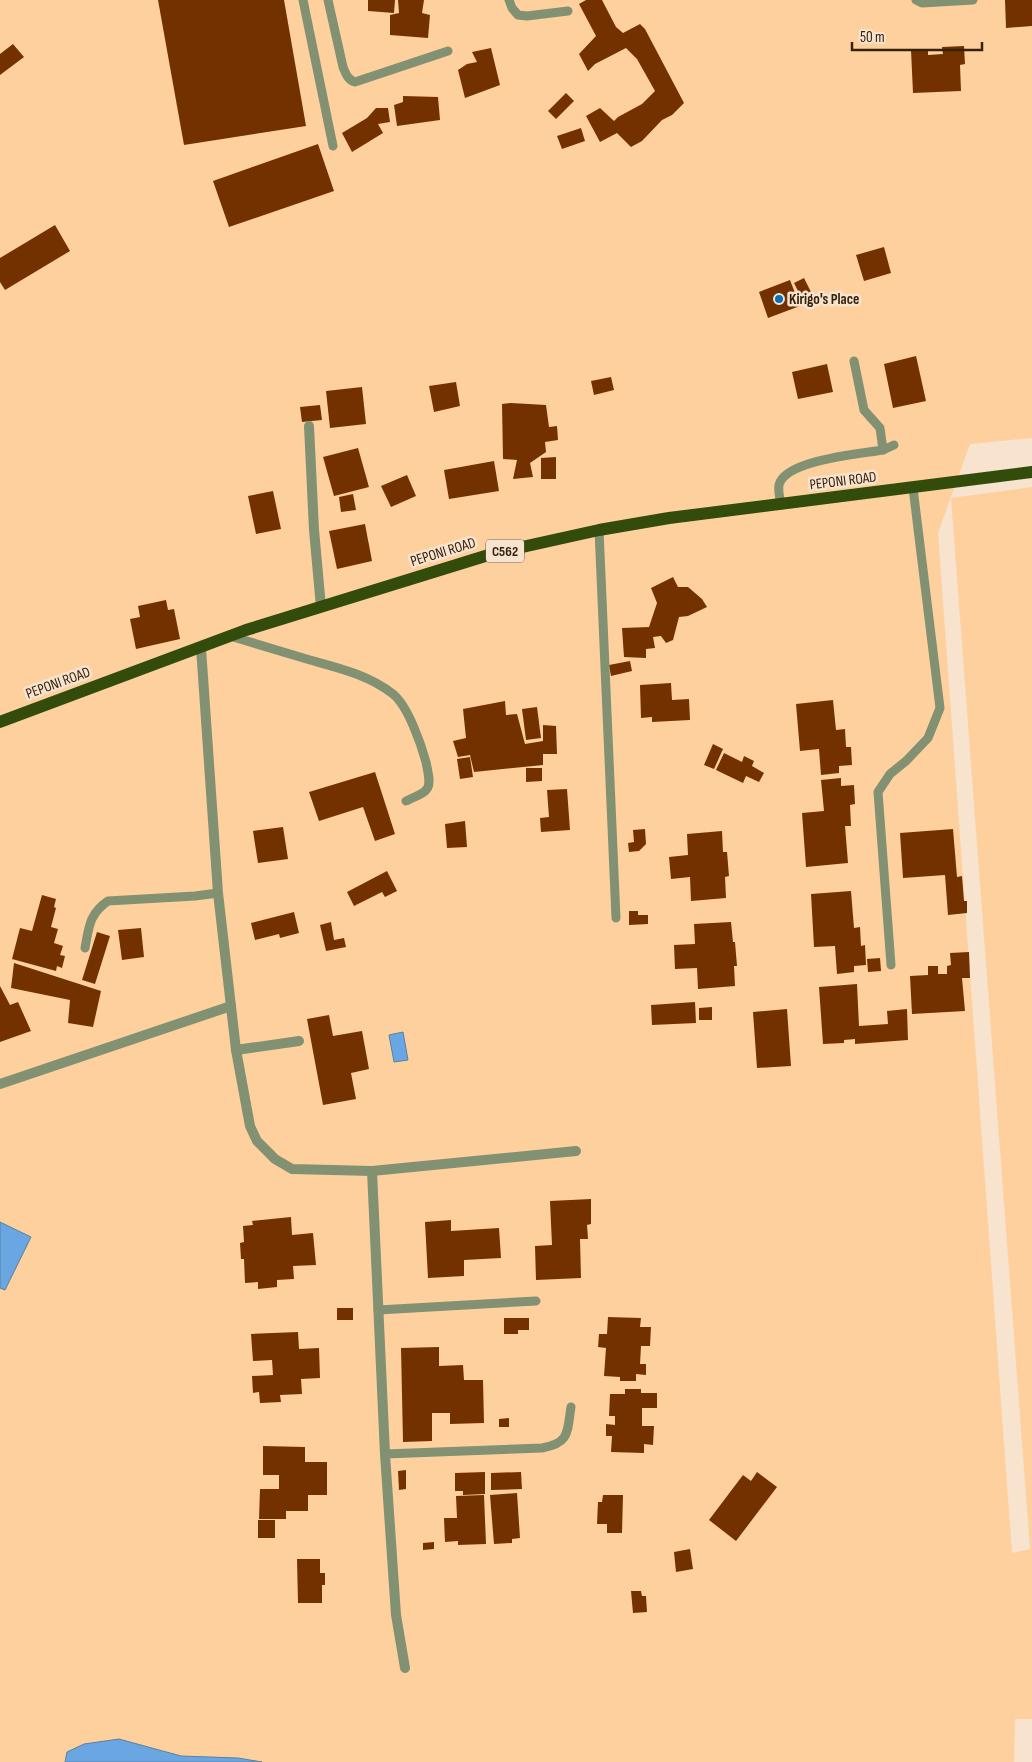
<svg xmlns="http://www.w3.org/2000/svg" width="1032" height="1762" viewBox="0 0 1032 1762" font-family="'Sofia Sans Condensed',sans-serif">
	<style>
		.green { fill: #fed09e }
		.water { fill: #6aa7e2; stroke: #5a7fa2 }
		.building { fill: #733100 }
		.lines { fill: none; stroke-linecap: round; stroke-linejoin: round }
		.service { stroke: #829172; stroke-width: 9 }
		.minor { stroke: #829172; stroke-width: 10 }
		.primary { stroke: #334b0b; stroke-width: 12 }
		.poi-dot { fill: #0771bc; stroke: #f7e3ce; stroke-width: 2 }
		.labels { text-anchor: middle; dominant-baseline: central; stroke-width: 5; stroke-linejoin: round; paint-order: stroke }
		.shield { fill: #f7e3ce; stroke: #6f5c46; stroke-width: 1 }
		.shield-label { font-size: 14px; font-weight: bold; fill: #35220c }
		.poi-label { font-size: 15px; font-weight: bold; fill: #35220c; stroke: #f7e3ce; text-anchor: start }
		.street-label { font-size: 15px; fill: #35220c; stroke: #f7e3ce }
	</style>
	<rect width="100%" height="100%" fill="#f7e3ce"/>
	<path class="green" d="M0,0H1032V438L970,444L938,533L1012,1553L1030,1549L951,498L1032,487V1719H1015L1014,1762H0Z"/>
	<g class="water">
		<path d="M403,1032L408,1060L394,1062L389,1035Z"/>
		<path d="M0,1222L31,1237L5,1290L0,1288Z"/>
		<path d="M119,1739L181,1756L238,1758L262,1762H65L67,1752L84,1744Z"/>
	</g>
	<g class="building">
		<path d="M158,0H284L306,126L184,145Z"/>
		<path d="M368,0H395L394,13L368,11Z"/>
		<path d="M398,0H424L422,13L430,15L428,38L390,35V15L399,13Z"/>
		<path d="M586,0H602L616,27L623,33L640,24L645,29L684,103L672,115L662,120L642,141L631,147L617,133L600,142L586,116L600,108L614,121L618,117L642,104L655,91L637,59L626,48L595,64L588,71L579,54L596,36L579,4Z"/>
		<path d="M1005,0H1032V26L1006,28Z"/>
		<path d="M13,44L24,57L0,75V54Z"/>
		<path d="M964,46L965,64L960,65L961,91L913,93L911,50L928,49V55L943,54L942,47Z"/>
		<path d="M491,48L500,85L465,98L458,70L467,64L477,62L472,52Z"/>
		<path d="M566,93L574,101L556,119L548,111Z"/>
		<path d="M403,96L438,97L440,120L397,126L394,105L403,102Z"/>
		<path d="M376,108H388L390,122L378,124L383,133L352,152L342,133L367,118Z"/>
		<path d="M581,128L585,141L562,149L557,136Z"/>
		<path d="M318,144L334,191L229,227L213,181Z"/>
		<path d="M55,225L70,251L5,290L0,282V258Z"/>
		<path d="M884,247L891,273L864,281L856,255Z"/>
		<path d="M804,278L811,292L801,297L794,283Z"/>
		<path d="M790,280L800,306L768,318L759,292Z"/>
		<path d="M916,356L926,401L893,408L884,364Z"/>
		<path d="M827,364L833,392L798,399L792,372Z"/>
		<path d="M611,377L614,390L594,395L591,381Z"/>
		<path d="M456,382L460,406L434,412L429,386Z"/>
		<path d="M362,387L366,424L330,428L326,391Z"/>
		<path d="M511,403L546,405L549,427L557,426L558,440L545,442L546,452L530,463L533,477L513,479L517,460L503,459L502,404Z"/>
		<path d="M320,405L322,420L302,422L300,407Z"/>
		<path d="M358,448L369,487L334,496L323,457Z"/>
		<path d="M556,457V479H541V458Z"/>
		<path d="M494,461L499,491L449,499L444,470Z"/>
		<path d="M407,475L416,496L391,507L381,486Z"/>
		<path d="M273,491L281,529L256,534L248,496Z"/>
		<path d="M353,494L356,510L341,512L339,497Z"/>
		<path d="M365,524L372,561L337,569L329,531Z"/>
		<path d="M673,577L678,587H688L702,599L707,607L688,616L679,617L673,640L666,643L661,636L653,637L655,648L646,649V658L624,657L622,628L649,627L657,603L651,588Z"/>
		<path d="M166,600L168,610L174,609L180,639L136,649L130,619L140,617L138,606Z"/>
		<path d="M630,661L632,671L611,676L609,665Z"/>
		<path d="M671,683L672,700L689,699L690,720L652,722V717L641,718L640,685Z"/>
		<path d="M833,700L836,730L845,729L846,747H851L852,765L839,766V773L821,775L819,749L800,751L796,704Z"/>
		<path d="M505,701L506,715L517,714L525,744L543,741V725L556,726L557,754H543V765L474,772L470,755L458,757L453,741L466,738L463,709Z"/>
		<path d="M537,707L541,738L526,740L522,709Z"/>
		<path d="M713,744L723,749L714,769L704,765Z"/>
		<path d="M724,753L742,762L744,756L754,761L752,766L764,773L759,782L746,776L743,783L716,770Z"/>
		<path d="M470,757L473,777L460,779L457,759Z"/>
		<path d="M526,768H542V781L526,782Z"/>
		<path d="M375,772L395,834L375,841L363,807L319,821L309,792Z"/>
		<path d="M841,778V786L854,785L855,804L850,805L851,826H845L848,863L806,867L802,813L824,811L821,780Z"/>
		<path d="M567,789L570,830L541,832L540,818L549,817L547,790Z"/>
		<path d="M465,821L467,847L447,848L445,824Z"/>
		<path d="M283,827L288,859L258,863L253,831Z"/>
		<path d="M645,829L646,844L639,851L629,852L628,843L634,842L633,830Z"/>
		<path d="M953,829L957,877L962,876L964,901H967V913L948,915L945,875L903,878L900,833Z"/>
		<path d="M722,831L723,852H727L729,876L725,877L726,898L691,901L690,877L671,879L669,857L688,855L687,834Z"/>
		<path d="M387,871L397,891L385,897L382,892L354,906L347,892Z"/>
		<path d="M851,891L854,928L860,927L861,946L865,945L866,965L854,966V972L837,974L835,946L814,947L811,894Z"/>
		<path d="M42,895L56,899L54,907L56,908L51,927L58,929L54,943L63,946L60,955L65,956L62,968L57,966L56,971L12,959L20,928L32,931Z"/>
		<path d="M629,911H638V915H648V924L629,925Z"/>
		<path d="M294,912L299,933L280,938L279,934L255,940L251,923Z"/>
		<path d="M331,922L334,940L344,938L346,947L326,951L320,925Z"/>
		<path d="M731,922L733,942H735L737,966H734L735,986L698,989L697,968L675,969L674,945L695,944L694,924Z"/>
		<path d="M141,928L144,957L122,960L118,930Z"/>
		<path d="M97,932L110,936L95,984L82,980Z"/>
		<path d="M969,952L970,978H962L965,1011L912,1014L910,976L928,975V966H938V974H947V966L951,965L950,953Z"/>
		<path d="M880,958L881,971L868,972L867,959Z"/>
		<path d="M14,963L101,991L93,1027L68,1023L70,1000L11,988Z"/>
		<path d="M857,984L859,1026L888,1024L887,1011L907,1009L908,1040L855,1044V1039L844,1040V1043L823,1044L819,987Z"/>
		<path d="M0,986L10,1005L18,1002L31,1031L0,1042Z"/>
		<path d="M695,1002L696,1023L652,1025L651,1005Z"/>
		<path d="M712,1007V1020H699V1008Z"/>
		<path d="M787,1009L791,1066L757,1068L753,1012Z"/>
		<path d="M329,1015L333,1036L362,1031L369,1069L351,1073L356,1099L323,1105L307,1019Z"/>
		<path d="M591,1199V1224L587,1225L588,1239H580L581,1278L536,1280L535,1246L552,1245L550,1201Z"/>
		<path d="M291,1217L292,1235L313,1233L316,1265L293,1266L294,1279L277,1280V1287L258,1289V1282L245,1283L244,1259H241L240,1243L244,1242L243,1226L253,1225L252,1221Z"/>
		<path d="M451,1220V1231L499,1228L501,1258L464,1260V1276L428,1278L425,1222Z"/>
		<rect x="337" y="1308" width="16" height="12"/>
		<path d="M608,1317L641,1318L640,1327H651L650,1346H641L640,1364H646V1375L636,1374V1381H620V1377L604,1376L606,1348L598,1347L599,1334H607Z"/>
		<path d="M504,1318H529V1330H518V1334H504Z"/>
		<path d="M298,1332L299,1349L319,1348L320,1378L301,1379L302,1394L280,1395L281,1402L260,1403L259,1392L253,1393L252,1376L273,1375L272,1360L253,1361L251,1334Z"/>
		<path d="M439,1347V1366L463,1365L464,1380H483L484,1423L450,1424V1413H432V1441L403,1442L401,1348Z"/>
		<path d="M625,1389H641V1393H657V1408H642V1426H654L653,1445L644,1444V1453L611,1452L612,1436H606V1424L615,1425V1416H609L610,1394H625Z"/>
		<path d="M509,1418V1427H499V1419Z"/>
		<path d="M263,1446L305,1447V1462H327V1495H308V1511H286V1519H259L260,1489H279V1475H263Z"/>
		<path d="M406,1470V1489L399,1490L398,1471Z"/>
		<path d="M485,1472V1494L463,1495V1491H455V1473Z"/>
		<path d="M521,1472L522,1489L491,1490V1473Z"/>
		<path d="M757,1472L777,1487L736,1541L709,1520L743,1475L751,1481Z"/>
		<path d="M517,1493L520,1538L512,1539V1543L494,1544L490,1495Z"/>
		<path d="M484,1495L486,1544L458,1545V1541L445,1542L444,1518H457L456,1496Z"/>
		<path d="M603,1495H623L622,1533H607V1524H597L598,1502H602Z"/>
		<rect x="258" y="1520" width="17" height="18"/>
		<path d="M434,1542V1549L423,1550V1543Z"/>
		<path d="M690,1549L693,1569L676,1572L674,1552Z"/>
		<path d="M297,1559H320V1573H325V1585H322V1603H298Z"/>
		<path d="M631,1591H641L642,1596H646L647,1612L633,1613Z"/>
	</g>
	<g class="lines">
		<g class="service">
			<path d="M303,0L333,146"/>
			<path d="M328,0L343,67C346,74 348,80 355,82L448,51"/>
			<path d="M509,0L512,8L518,15L527,16L568,11"/>
			<path d="M916,0L922,3L973,0"/>
			<path d="M883,450L894,445"/>
			<path d="M781,505C780,499 778,491 779,485C785,460 860,454 883,450L880,428L864,410L854,361"/>
			<path d="M599,530L616,918"/>
			<path d="M230,636C256,644 283,652 310,660C339,668 369,675 393,694C408,706 421,744 426,762C432,790 431,790 406,801"/>
			<path d="M85,948C89,927 89,914 108,901L195,896L218,893"/>
			<path d="M891,965L878,792L890,774L906,761L928,738L940,708L913,488"/>
			<path d="M378,1310L536,1301"/>
			<path d="M385,1454L542,1448C570,1443 567,1432 571,1407"/>
		</g>
		<g class="minor">
			<path d="M309,426L314,530L321,607"/>
			<path d="M201,648L218,893L236,1050L250,1126L257,1141L275,1159L292,1169L372,1171L576,1151"/>
			<path d="M236,1050L299,1041"/>
			<path d="M0,1084L231,1006"/>
			<path d="M372,1171L385,1454L396,1615L405,1668"/>
		</g>
		<path class="primary" d="M0,722L246,630L495,553L599,530L669,518L1032,472"/>
	</g>
	<circle class="poi-dot" cx="779" cy="299" r="5"/>
	<g class="labels">
		<rect class="shield" x="486" y="539.5" width="38" height="23" rx="4"/>
		<g class="shield-label">
			<text x="505" y="551">C562</text>
		</g>
		<g class="poi-label">
			<text x="789" y="299">Kirigo's Place</text>
		</g>
		<g class="street-label">
			<text transform="translate(843 481) rotate(-7)">PEPONI ROAD</text>
			<text transform="translate(443 552) rotate(-17)">PEPONI ROAD</text>
			<text transform="translate(58 683) rotate(-20)">PEPONI ROAD</text>
		</g>
	</g>
	<path d="M852 42v8h130v-8" fill="none" stroke="#35220c" stroke-width="2.5"/>
	<text x="860" y="42" font-size="15" fill="#35220c" stroke="#f7e3ce" stroke-width="4" paint-order="stroke">50 m</text>
</svg>
